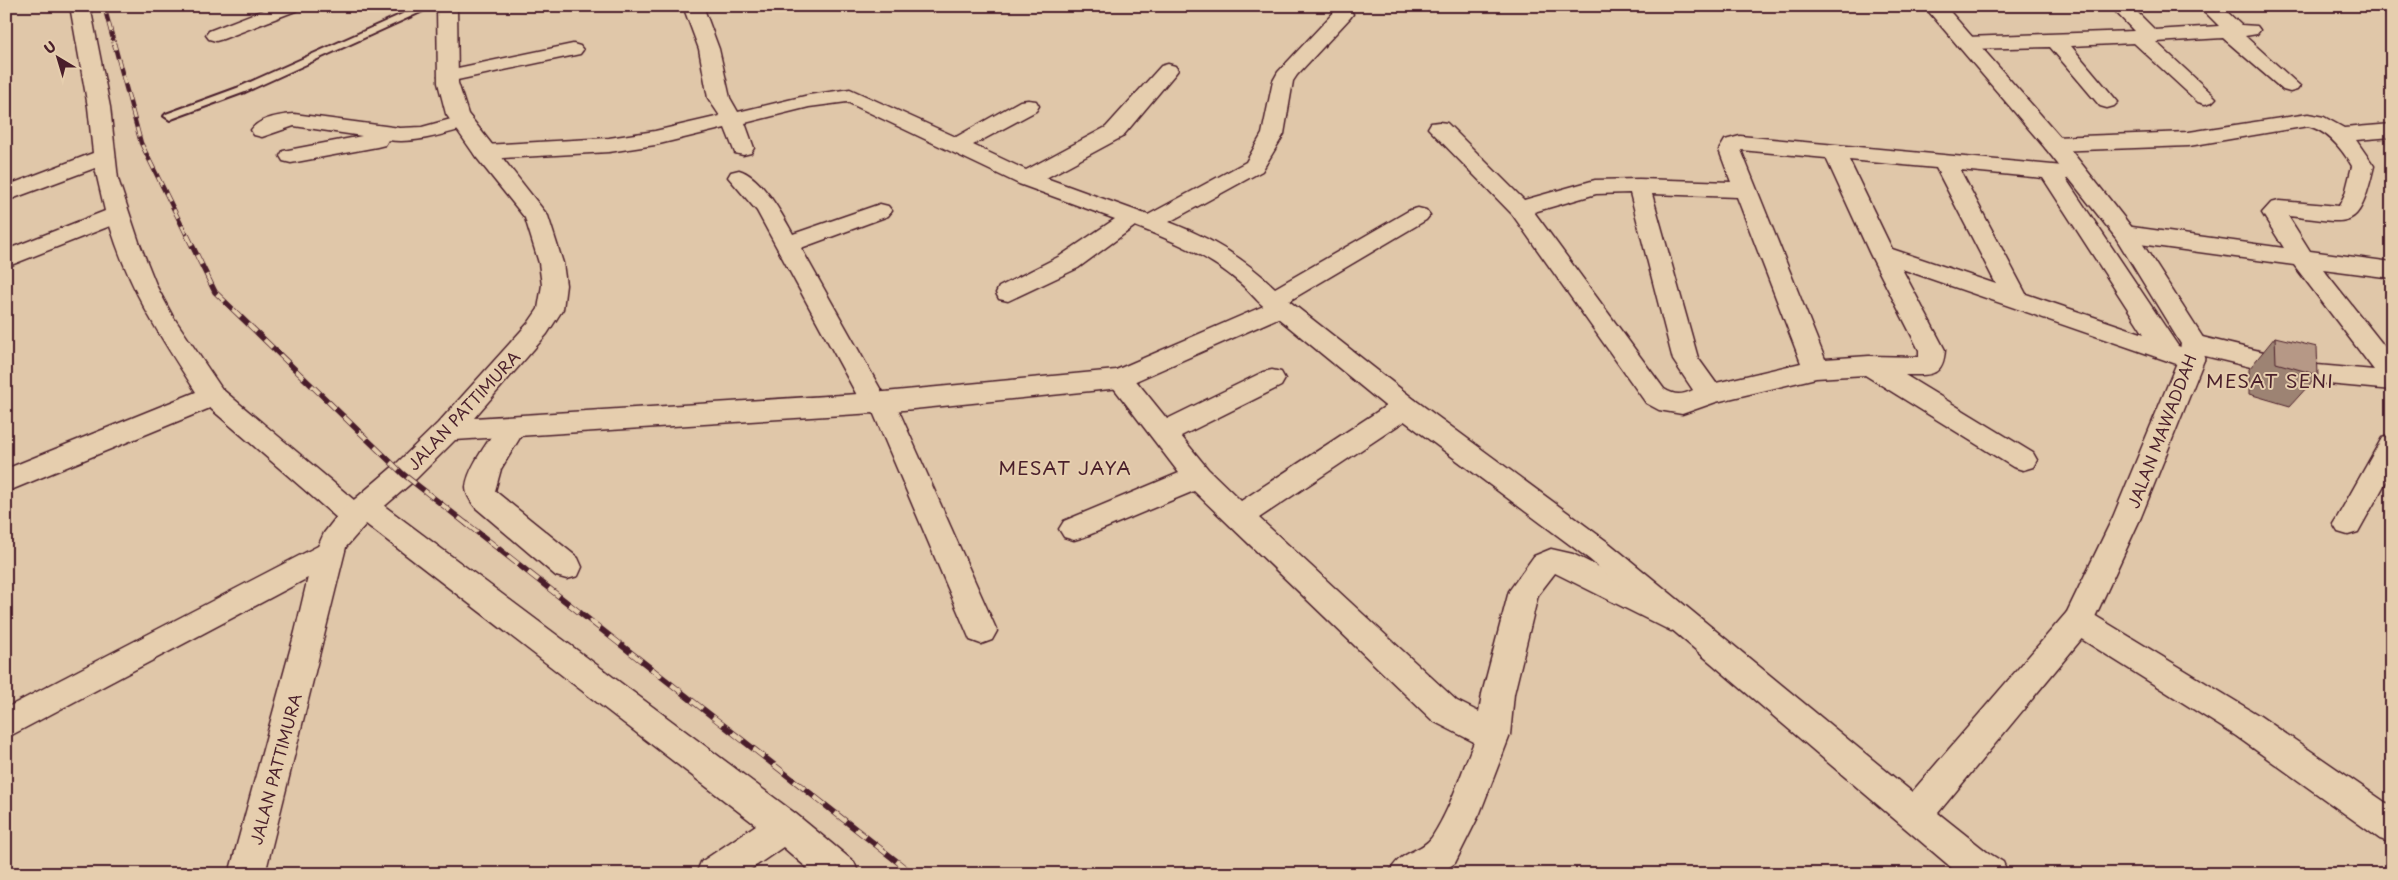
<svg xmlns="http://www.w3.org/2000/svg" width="2398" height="880" viewBox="0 0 2398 880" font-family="'Playpen Sans',sans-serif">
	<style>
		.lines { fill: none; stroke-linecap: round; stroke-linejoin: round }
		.lane-casing { stroke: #4a1f2b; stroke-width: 4 }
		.street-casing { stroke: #4a1f2b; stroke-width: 3 }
		.secondary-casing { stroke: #4a1f2b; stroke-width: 3 }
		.lane { fill: #e6ceae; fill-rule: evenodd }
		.street { fill: #e6ceae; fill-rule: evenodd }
		.secondary { fill: #e6ceae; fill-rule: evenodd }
		.rail-far2-casing { stroke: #4a1f2b; stroke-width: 4.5 }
		.rail-far1-casing { stroke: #4a1f2b; stroke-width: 5.5 }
		.rail-casing { stroke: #4a1f2b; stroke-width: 6 }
		.rail-far2 { stroke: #e6ceae; stroke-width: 3; stroke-dasharray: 9; stroke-linecap: butt }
		.rail-far1 { stroke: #e6ceae; stroke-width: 4; stroke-dasharray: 11; stroke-linecap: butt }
		.rail { stroke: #e6ceae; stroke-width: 4.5; stroke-dasharray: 13; stroke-linecap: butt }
		.wall { fill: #9d8373; stroke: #4a1f2b }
		.building { fill: #b69886; stroke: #4a1f2b }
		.labels { text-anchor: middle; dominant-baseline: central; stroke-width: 4; stroke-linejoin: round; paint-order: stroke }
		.street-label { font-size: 16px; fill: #4a1f2b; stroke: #e6ceae }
		.quarter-label { font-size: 19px; letter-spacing: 1px; fill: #4a1f2b; stroke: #e6ceae }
	</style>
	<rect width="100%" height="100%" fill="#e0c7a9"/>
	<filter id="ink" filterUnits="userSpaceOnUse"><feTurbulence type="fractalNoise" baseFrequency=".02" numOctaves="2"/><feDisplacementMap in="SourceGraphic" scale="10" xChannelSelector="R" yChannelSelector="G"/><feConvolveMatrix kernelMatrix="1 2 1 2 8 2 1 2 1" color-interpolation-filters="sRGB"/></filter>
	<g filter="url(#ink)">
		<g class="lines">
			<defs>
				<path id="lane" d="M420,6H434L245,92L174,118L170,120L164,116L166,114L237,88Z"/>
				<g id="street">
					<path d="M70,6H90L110,107L118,179L139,242L157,287L172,315L222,389L354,500L365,496L375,499L796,814L854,862L859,874H814L783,847L744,874H696L701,862L756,825L366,524L355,528L345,525L210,408L6,492V469L196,392C160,336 130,291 110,226L6,267V250L105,211L95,168L6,201V186L93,153L88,107Z"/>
					<path d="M273,6H301L298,10L223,39L216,41L209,39L206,35L209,31Z"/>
					<path d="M683,6H703L719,49L730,98L738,112L809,95L850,89L956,137L1020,101L1028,100L1036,101L1039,106L1036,111L973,145L1026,170L1106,127L1161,66L1168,64L1175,66L1178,70L1175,74L1122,137L1046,178L1148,215L1246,162L1262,134L1273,81L1278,72L1336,10L1343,8L1350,10L1353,14L1350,18L1297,75L1293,81L1284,134L1262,171L1169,222C1209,237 1244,258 1275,288L1410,210L1418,208L1426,210L1430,215L1426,220L1289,301L1293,307L1289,313C1267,319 1255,295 1240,283C1209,256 1174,241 1135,226L1078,268L1008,301L999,299L996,293L999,287L1060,256L1115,219L1019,184L847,102L809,107L745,123L754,148L751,153L743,155L735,153L725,128L655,145L609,152L484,159L476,157L473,152L476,147L484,145L609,138L655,131L720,116L708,98L699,49Z"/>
					<path d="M2110,6H2131L2155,30L2219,26L2199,6H2221L2241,25L2257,26L2260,30L2257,34L2245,36L2300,86L2297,90L2290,92L2283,90L2223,38L2156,42L2212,94L2216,98L2212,102L2205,104L2198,102L2134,43L2071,46L2118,102L2114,106L2107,108L2100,106L2050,47L1966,49L1959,47L1956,43L1959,39L1966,37L2134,31Z"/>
					<path d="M573,44L580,46L583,50L580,54L448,82L441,80L438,76L441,72L448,70Z"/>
					<path d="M294,114L400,128L422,127L462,116L470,117L473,122L470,127C443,134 416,144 388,140L385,145L377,147L291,163L283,161L280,156L283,151L362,136L294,126L262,137L254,135L251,130C259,118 280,115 294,114Z"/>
					<path d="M2308,114L2324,117L2344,128L2392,124V137L2356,140L2374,166C2358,235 2351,222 2288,216L2310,251L2392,262V278L2323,269L2392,356V390L2317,383L2201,355L2204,360L2200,366L2191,369L1902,269L1945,350C1943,378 1929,375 1905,375L2033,453L2037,460L2033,467L2023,470L2013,467L1865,375L1816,378L1716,402L1682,414L1659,410L1646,403L1512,214L1428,128L1431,123L1439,122L1447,123L1524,200L1595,180L1639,179L1731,182L1719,150L1725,140L1740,136L2084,168L2087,173L2084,178L2066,179L2178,346L2183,348L2181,344L2185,338L2194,335L2317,365L2374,370L2294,265L2125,242L2117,239L2113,234L2117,229L2125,226L2284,248L2262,213L2271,203L2279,201L2339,206L2345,194L2352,166C2342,149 2328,131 2308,126L2189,146L2054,151L2046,149L2043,144L2046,139L2054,137L2189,132ZM1741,150L1826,158L1870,254L1919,350V357L1869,356L1825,359ZM1849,160L1936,168L1996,284L1892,249ZM1960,170L2043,178L2144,334L2026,294ZM1630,193L1673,360L1693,390C1682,395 1675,396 1664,389L1534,212L1596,194ZM1652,194L1737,197L1801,363L1716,383L1698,358Z"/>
					<path d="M739,170C761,176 782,214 793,234L880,204L888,206L892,211L888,216L801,248L882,392L891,395L895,402L997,631L992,640L981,644L970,640L873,412L865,410L757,211L728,177L731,172Z"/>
					<path d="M1120,370L1129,372L1167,419L1263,372L1272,370L1281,372L1285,379L1281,386L1181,436L1208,469L1241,501L1395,400L1405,397L1415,400L1418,407L1415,414L1259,518L1457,701L1479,712L1482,694L1509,591L1534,556L1551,549L1573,554L1682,609L1686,618L1682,627L1671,631L1555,573L1538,595L1514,694L1510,735L1480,813L1455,863L1439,874H1389C1399,850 1421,853 1432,837C1451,808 1461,773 1474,742L1433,721L1194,491L1084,537L1074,540L1064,537L1059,529L1064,521L1179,473L1107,379L1111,372Z"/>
					<path d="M513,416L523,419L527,426L501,469L495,491L578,558L582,567L578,576L567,579L556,576L476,508C471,502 466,495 466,487C468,466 492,437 503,419Z"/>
					<path d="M2392,435V471L2358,532L2348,535L2338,532L2333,524L2338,516L2382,438Z"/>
					<path d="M328,542L338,546L343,554L338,562L6,738V708L318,546Z"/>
					<path d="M2078,608L2089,612L2260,716L2392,807V843L2380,839L2236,736L2067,630L2063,621L2067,612Z"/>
				</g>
				<path id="secondary" d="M437,6H457L458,83L468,114L548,216L563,263L566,285L563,309L547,334L474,418L874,393L1116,370L1280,299L1289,301L1415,400L1609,543L1912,792L2067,612L2113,517L2178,360L2181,344L2116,238L2046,149L1924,6H1945L2062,139L2133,229L2207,344L2204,360L2141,517L2089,630L1938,813L1987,852L2003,862L2008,874H1959L1589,559L1395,414L1278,318L1120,388L874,413L455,440L416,479L372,517L346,547L265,874H229L295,632L312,560L324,533L341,511L396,464L438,423L529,322L538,309L542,285L539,263L525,218L476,157L446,114L438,83Z"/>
			</defs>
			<use href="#lane" class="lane-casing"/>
			<use href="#street" class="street-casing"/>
			<use href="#secondary" class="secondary-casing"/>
			<use href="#lane" class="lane"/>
			<use href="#street" class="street"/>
			<use href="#secondary" class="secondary"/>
			<defs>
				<path id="rail-far2" d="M104,6L141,143L187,236"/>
				<path id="rail-far1" d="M187,235L215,292L403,474L468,525"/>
				<path id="rail" d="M467,524L913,874"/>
			</defs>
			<use href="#rail-far2" class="rail-far2-casing"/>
			<use href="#rail-far1" class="rail-far1-casing"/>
			<use href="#rail" class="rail-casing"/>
			<use href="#rail-far2" class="rail-far2"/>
			<use href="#rail-far1" class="rail-far1"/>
			<use href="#rail" class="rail"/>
		</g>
		<path class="wall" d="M2275,337L2318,375L2290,406L2249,394V369Z"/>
		<path class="building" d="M2275,337L2317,347L2318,375L2276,363Z"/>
	</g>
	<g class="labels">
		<g class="street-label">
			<text transform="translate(463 410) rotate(-47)">JALAN PATTIMURA</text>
			<text transform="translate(2161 431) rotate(-69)">JALAN MAWADDAH</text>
			<text transform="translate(275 769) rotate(-75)">JALAN PATTIMURA</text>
		</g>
		<g class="quarter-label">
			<text x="2270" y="380">MESAT SENI</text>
			<text x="1065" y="467">MESAT JAYA</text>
		</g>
	</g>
	<rect width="2398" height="880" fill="none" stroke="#e6ceae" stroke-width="25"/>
	<rect x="12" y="12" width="2373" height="855" fill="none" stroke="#4a1f2b" stroke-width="2" filter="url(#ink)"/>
	<g transform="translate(58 58) rotate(322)" stroke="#e6ceae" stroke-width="4" paint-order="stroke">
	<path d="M0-4L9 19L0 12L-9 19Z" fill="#4a1f2b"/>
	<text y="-8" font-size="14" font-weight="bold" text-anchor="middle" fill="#4a1f2b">U</text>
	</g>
</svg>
